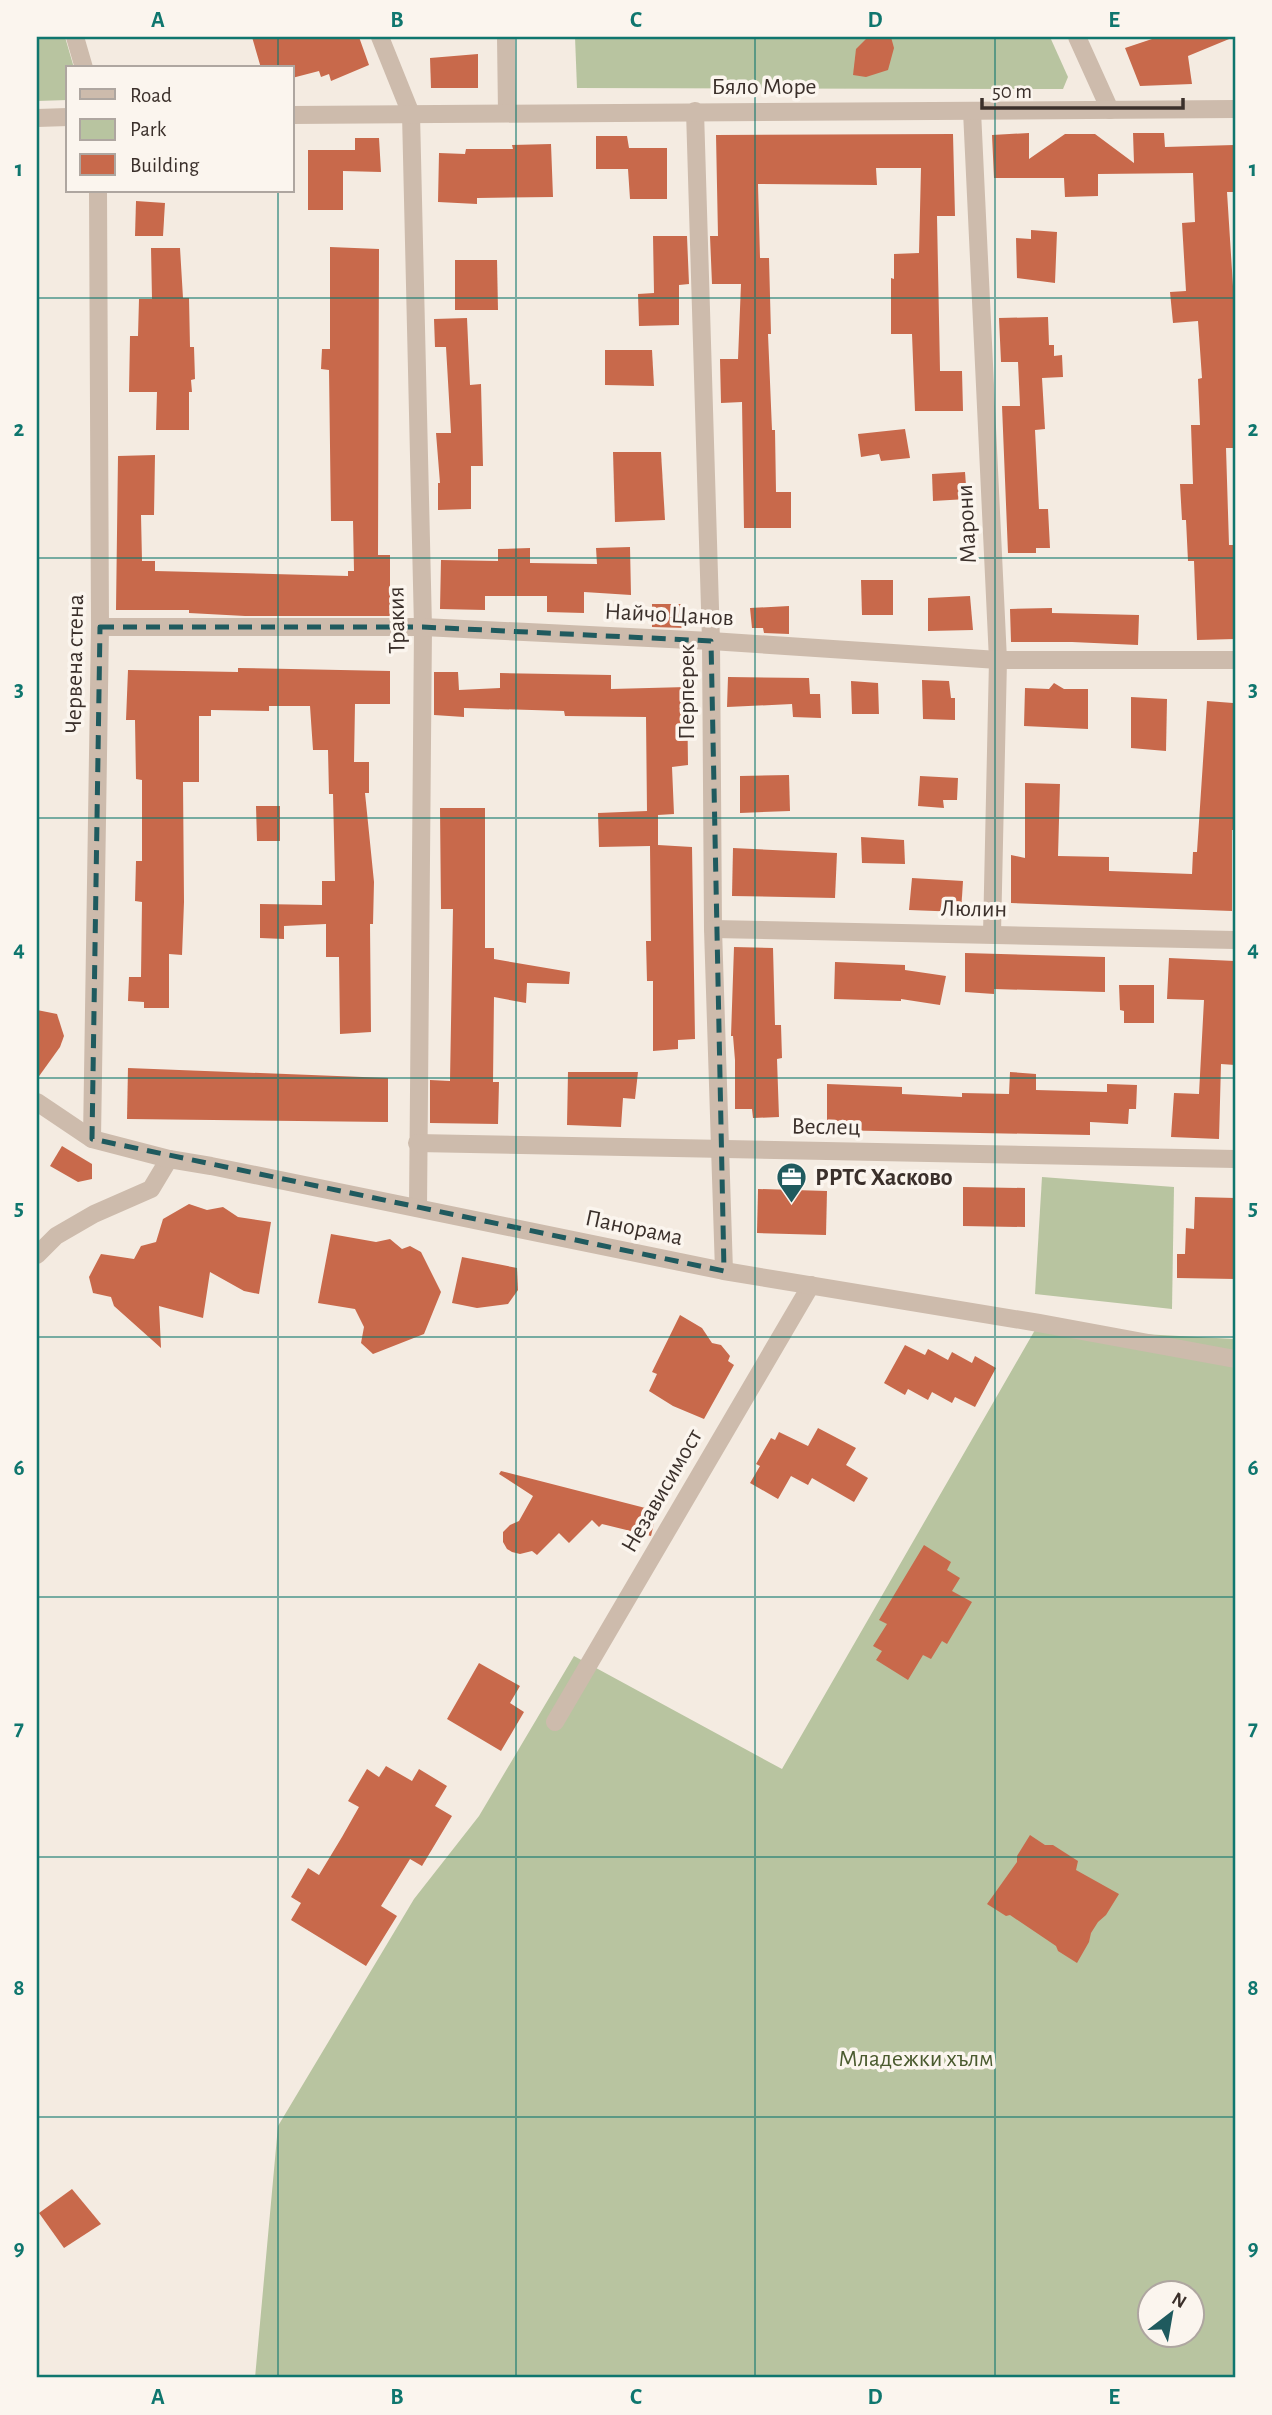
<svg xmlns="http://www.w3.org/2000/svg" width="1272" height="2415" viewBox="0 0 1272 2415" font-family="'Alegreya Sans',sans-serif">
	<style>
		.green { fill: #b8c4a0; fill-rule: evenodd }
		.building { fill: #c8694b }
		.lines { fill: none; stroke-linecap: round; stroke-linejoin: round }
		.minor { stroke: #cdbbac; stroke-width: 18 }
		.tertiary { stroke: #cdbbac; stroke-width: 18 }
		.marked { fill: none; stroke: #1f5a5e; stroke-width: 5; stroke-dasharray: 14 9; stroke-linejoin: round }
		.grid { fill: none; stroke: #0f766e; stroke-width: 2; stroke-opacity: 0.55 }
		.labels { text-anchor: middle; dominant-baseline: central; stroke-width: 7; stroke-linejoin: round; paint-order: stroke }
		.street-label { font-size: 24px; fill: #3b302b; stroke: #fbf5ee }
		.poi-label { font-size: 24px; font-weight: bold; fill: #3b302b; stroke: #fbf5ee; text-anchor: start }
		.park-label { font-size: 24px; fill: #4a5a2e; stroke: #fbf5ee }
		.neatline { fill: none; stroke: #0f766e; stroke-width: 2.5 }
		.grid-label { font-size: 23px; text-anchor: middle; font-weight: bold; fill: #0f766e }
	</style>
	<rect width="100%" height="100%" fill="#f4ebe1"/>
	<g class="green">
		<path d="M37,37H65L74,68H68V100L37,101Z"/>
		<path d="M575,37H1050L1068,77L1063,89L577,88Z"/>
		<path d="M1042,1177L1174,1187L1172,1309L1035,1294Z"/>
		<path d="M1039,1323L1086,1331L1235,1339V2378H255L278,2126L414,1899L479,1816L574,1656L782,1769ZM1150,2292H1192V2334H1150Z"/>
	</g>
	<g class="building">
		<path d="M252,37H359L369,65L331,81L329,74L321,77L319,71L292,78V68H261Z"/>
		<path d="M868,37H891L894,48L888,70L866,77L853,75L856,49Z"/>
		<path d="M1158,37H1234L1188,56L1192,84L1140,86L1125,48Z"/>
		<path d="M478,54V88H431L430,58Z"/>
		<path d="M1029,133V159L1065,134H1095L1134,163L1133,133H1164L1165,147L1234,145L1235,192H1227L1233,286H1235V448H1226L1229,545H1234L1235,562V639L1197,640L1194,561H1188L1186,520H1182L1180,484H1193L1191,425H1200L1198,379L1202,378L1198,321L1173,323L1170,292L1186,291L1182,223L1195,222L1193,173L1098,174V196L1065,197L1064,178H994L992,135Z"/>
		<path d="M953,134L955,216H937L940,371H962L963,411H915L912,334H891V278L894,279V254L919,253L921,168H876L877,185L758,184L760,258H769L771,334H768L772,430H775L776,492H791V528H744L742,402L721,403L720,359H738L741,284H712L710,236H718L716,135Z"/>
		<path d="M596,136H627L629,148H667V199H630L628,169H596Z"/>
		<path d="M355,138H379L381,172L343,171V210H308V150H355Z"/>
		<path d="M551,144L553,197L477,198V204L438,202L439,153L465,154L466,149H513L512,145Z"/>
		<path d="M136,201L165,203L163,236H135Z"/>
		<path d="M1031,230L1057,232L1055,283L1017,278L1016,238L1031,239Z"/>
		<path d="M653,236H687L689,284L679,285V325L639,326L638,294L654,293Z"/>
		<path d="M330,247L379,249L378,555H390V616H245L189,613V610H116L118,456L155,455L154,515H141L142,561H155V571L348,576V571H354L353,521H331L329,370L321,369L322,349H330Z"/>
		<path d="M151,248H180L183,298H189L190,347H194L195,379L191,380L192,392H189V430H156L157,392H129L130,336H138L139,299H152Z"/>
		<path d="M455,260H497L498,310H455Z"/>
		<path d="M1048,317L1049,345H1054V356L1062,355L1063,377L1042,378L1045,429L1035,430L1039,509H1048L1050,548H1036V553H1008L1002,406H1020L1018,362H1001L999,318Z"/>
		<path d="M467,318L470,385L481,384L483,466H471V509L438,510V483H440L436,433H451L446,347H435L434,319Z"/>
		<path d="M605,350H652L654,386L605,385Z"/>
		<path d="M905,429L910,458L881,461L879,454L861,457L858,434Z"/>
		<path d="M613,452H661L665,520L615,522Z"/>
		<path d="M965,472L967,499L933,501L932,474Z"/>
		<path d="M630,547L631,595L584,592V613L547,612V596H485V610L440,609L441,560L498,561V549L530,548V563L597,564L596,548Z"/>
		<path d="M861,580H893V615H862Z"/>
		<path d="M970,596L973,630L928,631V598Z"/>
		<path d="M652,604H686L685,628L652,627Z"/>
		<path d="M789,606V634L764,633L763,628H752L750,608Z"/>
		<path d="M1052,608V613L1139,615L1138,645L1072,642H1011L1010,609Z"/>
		<path d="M238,668L390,671V704H355L354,762H369V793H365L374,882L373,924H370L371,1032L340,1034L339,957H326V924L284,926V939L260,938V904L322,905V881H335L333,794H329L328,750H313L310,706H269V711L211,710V716H199V782H183L184,902L182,955L169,954V1008H144V1002L128,1001L129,977H141L142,902L135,901L136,861H142V780L136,779L135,720H126L128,670L238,672Z"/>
		<path d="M434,672H458L459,690L500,688V673L611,675V689L687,687L688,765L672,767L674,814L658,815V845L692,847L695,1039L678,1040V1049L653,1051V981H647L646,941H651L650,846L599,847L598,813L647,811L646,717L565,716L564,711L464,708V717L434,715Z"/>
		<path d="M728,677L809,678L810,694H820L821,718L793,717L792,704L727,707Z"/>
		<path d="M922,680L949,681L951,698H955V720L923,719Z"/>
		<path d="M851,681L878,683L879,714H852Z"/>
		<path d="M1054,683L1064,689H1088V729L1024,726L1025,688L1049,689Z"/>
		<path d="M1131,697L1167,699L1166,751L1131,748Z"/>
		<path d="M1207,701L1233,703V711L1235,712V830H1232V911L1011,903V855L1025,858V783L1060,784L1058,856L1109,857V871L1192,874L1193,852H1197Z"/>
		<path d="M789,775L790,811L740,813V776Z"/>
		<path d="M920,776L958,778L957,800H943L944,808L918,806Z"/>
		<path d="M256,806H280V841H257Z"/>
		<path d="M440,808H485V948H494V959L570,972L569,984L527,983L526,1003L494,997L493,1082H499L498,1124L430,1123V1080L450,1081L453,909H441Z"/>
		<path d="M861,837L904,840L905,864L862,863Z"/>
		<path d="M733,848L837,853L835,898L732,896Z"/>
		<path d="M912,878L963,881L961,912L909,910Z"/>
		<path d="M734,947L773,948L775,1025H781L782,1058L777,1059L779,1117L753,1118L752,1109H735V1060L733,1036H731Z"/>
		<path d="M965,953L1105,957V992L994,989V994L965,992Z"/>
		<path d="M1169,958L1235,961V1065L1221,1064L1219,1139L1171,1137L1174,1093L1199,1094L1204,1000L1167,999Z"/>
		<path d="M835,962L905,965V970L946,976L940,1005L901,999V1001L834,999Z"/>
		<path d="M1119,985H1154V1023H1124V1011L1120,1010Z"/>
		<path d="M37,1010L57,1014L64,1036L60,1047L37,1079Z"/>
		<path d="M128,1068L388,1078V1122L127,1119Z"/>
		<path d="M568,1072H638L635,1099L623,1098L621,1127L567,1125Z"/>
		<path d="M1010,1072L1036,1074V1090L1107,1092V1084L1137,1085L1136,1109H1129L1128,1124L1090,1122V1135L827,1130V1084L902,1087V1094L962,1097V1093L1009,1094Z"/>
		<path d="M62,1146L92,1164V1179L78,1182L50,1166Z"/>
		<path d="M963,1187L1025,1188V1227L963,1226Z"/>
		<path d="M758,1189L827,1191L826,1235L757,1233Z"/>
		<path d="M1195,1197L1235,1198V1279L1177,1278V1254H1185L1186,1228L1194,1229Z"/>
		<path d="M189,1204L207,1210L223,1207L238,1217L271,1222L259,1294L244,1291L210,1272L203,1318L159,1306L161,1348L114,1306L111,1297L93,1293L89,1277L101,1254L134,1259L141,1246L156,1242L163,1219Z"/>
		<path d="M331,1234L376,1242L390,1239L402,1249L410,1246L421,1252L441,1292L424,1334L373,1354L361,1343L364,1327L355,1309L318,1303Z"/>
		<path d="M462,1257L517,1268L518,1290L508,1304L477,1308L452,1303Z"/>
		<path d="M680,1315L702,1328L712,1343L721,1345L730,1356L728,1361L734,1365L704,1419L673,1406L649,1391L657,1374L652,1372Z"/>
		<path d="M905,1345L925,1355L928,1349L948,1360L952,1352L972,1363L975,1356L996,1368L975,1407L955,1397L952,1403L932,1392L928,1400L908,1389L905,1395L884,1383Z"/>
		<path d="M818,1428L856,1448L846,1465L868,1478L854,1502L812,1478L808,1485L791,1476L778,1499L750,1483L760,1466L756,1464L771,1438L775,1440L779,1432L808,1446Z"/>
		<path d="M501,1471L657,1511L651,1536L602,1524L599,1527L592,1520L569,1543L559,1533L537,1555L532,1551L520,1554L512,1552L507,1549L503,1542V1532L510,1525L519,1521L533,1496L499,1474Z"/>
		<path d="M924,1545L951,1562L947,1570L960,1578L952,1591L972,1602L947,1644L942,1641L931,1659L923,1655L908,1680L876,1660L882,1651L873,1646L887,1624L879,1620Z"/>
		<path d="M479,1663L520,1686L510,1703L524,1712L501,1751L447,1719Z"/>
		<path d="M386,1766L412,1781L419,1769L447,1786L435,1806L452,1816L422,1866L410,1859L381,1906L397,1916L366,1966L291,1920L301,1903L291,1897L308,1868L319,1875L342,1837L359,1807L348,1801L367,1769L379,1777Z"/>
		<path d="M1030,1835L1045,1845H1053L1078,1861L1076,1870L1119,1894L1106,1915L1098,1922L1091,1933L1089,1942L1077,1963L1058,1951L1056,1946L1010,1915L1006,1916L987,1904L1017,1862V1856Z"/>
		<path d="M72,2189L101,2224L64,2248L39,2213Z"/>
	</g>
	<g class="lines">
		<g class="minor">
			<path d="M75,37L84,68"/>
			<path d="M380,37L411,114L423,627L418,1208"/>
			<path d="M506,37L507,113"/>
			<path d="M1077,37L1110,110"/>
			<path d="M695,111L711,641L713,929L724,1271"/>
			<path d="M972,111L998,660L992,934"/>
			<path d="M292,115L1235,109"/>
			<path d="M37,118L68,117"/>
			<path d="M100,627H423L711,641L998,660H1235"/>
			<path d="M713,929L1235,940"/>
			<path d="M92,1139L100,627L98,191"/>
			<path d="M417,1143L1235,1159"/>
			<path d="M37,1255L56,1236L94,1214L151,1189L169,1159"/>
			<path d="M555,1722L811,1285"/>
		</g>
		<path class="tertiary" d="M37,1102L92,1139L169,1159L211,1166L724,1271L1039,1323L1235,1359"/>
	</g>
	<path class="marked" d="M100,627H423L711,641L724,1271L92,1139Z"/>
	<path class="grid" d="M278,37V68M516,37V2378M755,37V2378M995,37V2378M278,191V2378M37,298H1235M37,558H1235M37,818H1235M37,1078H1235M37,1337H1235M37,1597H1235M37,1857H1235M37,2117H1235"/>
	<defs>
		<symbol id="office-pin" viewBox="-11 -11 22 30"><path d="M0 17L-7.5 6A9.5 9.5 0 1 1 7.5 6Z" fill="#1f5a5e" stroke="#fbf5ee"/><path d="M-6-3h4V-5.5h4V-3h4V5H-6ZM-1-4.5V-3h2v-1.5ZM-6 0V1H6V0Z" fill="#fff"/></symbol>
	</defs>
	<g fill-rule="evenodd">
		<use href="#office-pin" x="774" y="1160" width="35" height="47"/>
	</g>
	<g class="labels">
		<g class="street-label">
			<text x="764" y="87">Бяло Море</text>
			<text transform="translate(967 524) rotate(-93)">Марони</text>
			<text transform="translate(669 615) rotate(3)">Найчо Цанов</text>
			<text transform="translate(397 620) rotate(-91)">Тракия</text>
			<text transform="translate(75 664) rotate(-89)">Червена стена</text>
			<text transform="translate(687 692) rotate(-90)">Перперек</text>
			<text transform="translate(974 909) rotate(1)">Люлин</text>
			<text transform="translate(826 1127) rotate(1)">Веслец</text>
			<text transform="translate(634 1228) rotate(12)">Панорама</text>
			<text transform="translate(662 1491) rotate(-60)">Независимост</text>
		</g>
		<g class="poi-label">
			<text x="815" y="1178">РРТС Хасково</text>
		</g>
		<g class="park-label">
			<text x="916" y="2059">Младежки хълм</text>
		</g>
	</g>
	<rect width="1272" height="2415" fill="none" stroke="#fbf5ee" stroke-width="77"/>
	<rect x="66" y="66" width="228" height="126" fill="#fbf5ee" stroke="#aea6a0" stroke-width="2"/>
	<rect x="80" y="89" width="35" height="10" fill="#cdbbac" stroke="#aea6a0" stroke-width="2"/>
	<text x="130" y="102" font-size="21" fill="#3b302b">Road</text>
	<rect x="80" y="119" width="35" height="21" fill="#b8c4a0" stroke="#aea6a0" stroke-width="2"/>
	<text x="130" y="136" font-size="21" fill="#3b302b">Park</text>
	<rect x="80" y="154" width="35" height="21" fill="#c8694b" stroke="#aea6a0" stroke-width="2"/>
	<text x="130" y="172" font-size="21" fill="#3b302b">Building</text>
	<g transform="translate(1171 2314) rotate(31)"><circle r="33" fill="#fbf5ee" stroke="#aea6a0" stroke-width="2"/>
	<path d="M0-5L12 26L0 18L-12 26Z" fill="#1f5a5e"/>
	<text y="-10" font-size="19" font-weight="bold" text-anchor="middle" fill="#3b302b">N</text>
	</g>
	<path d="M982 98v10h201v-10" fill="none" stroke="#3b302b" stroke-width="3.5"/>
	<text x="992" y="98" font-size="21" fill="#3b302b" stroke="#fbf5ee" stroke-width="5" paint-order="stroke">50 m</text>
	<rect x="38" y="38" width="1196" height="2338" class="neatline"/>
	<g class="grid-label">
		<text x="158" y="27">A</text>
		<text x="397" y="27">B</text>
		<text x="636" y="27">C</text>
		<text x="875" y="27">D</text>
		<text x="1114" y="27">E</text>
		<text x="19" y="176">1</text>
		<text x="1253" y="176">1</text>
		<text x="19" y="436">2</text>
		<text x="1253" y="436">2</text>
		<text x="19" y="696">3</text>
		<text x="1253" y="696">3</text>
		<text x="19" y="956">4</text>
		<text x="1253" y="956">4</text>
		<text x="19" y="1215">5</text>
		<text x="1253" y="1215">5</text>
		<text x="19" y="1475">6</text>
		<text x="1253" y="1475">6</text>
		<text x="19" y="1735">7</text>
		<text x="1253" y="1735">7</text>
		<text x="19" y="1995">8</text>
		<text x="1253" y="1995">8</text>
		<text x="19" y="2255">9</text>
		<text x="1253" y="2255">9</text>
		<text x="158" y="2404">A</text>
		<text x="397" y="2404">B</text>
		<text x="636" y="2404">C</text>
		<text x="875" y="2404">D</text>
		<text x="1114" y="2404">E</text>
	</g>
</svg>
